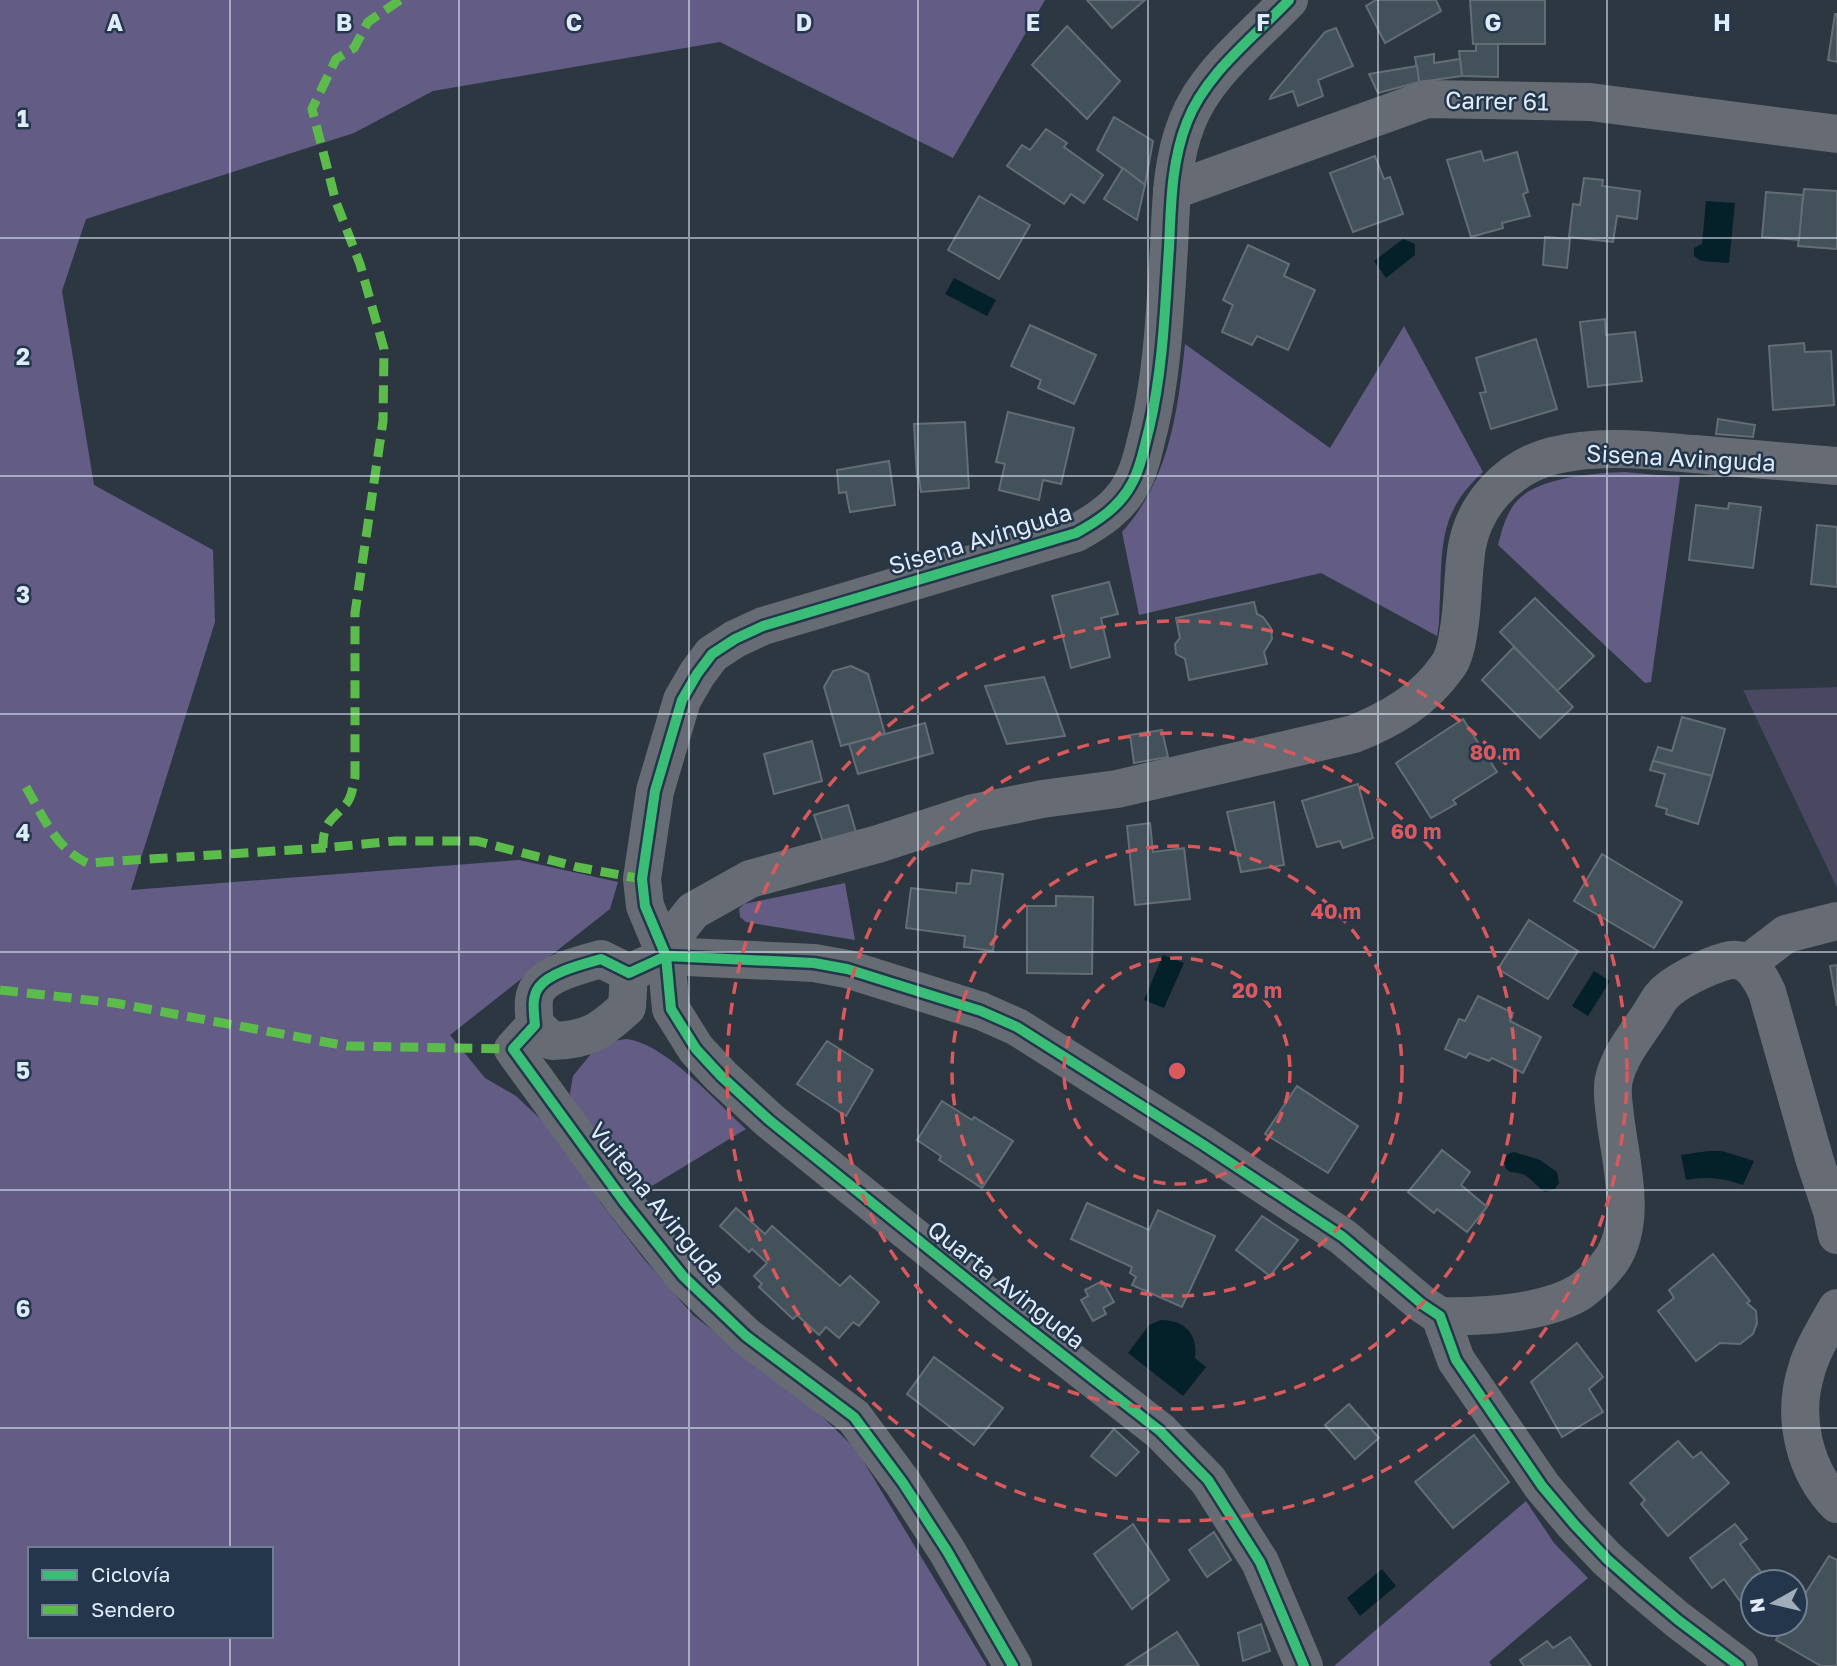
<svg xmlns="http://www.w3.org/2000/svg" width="1837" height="1666" viewBox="0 0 1837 1666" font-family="'Golos Text',sans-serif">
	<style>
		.green { fill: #4a4761 }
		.forest { fill: #635c84; fill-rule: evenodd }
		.water { fill: #042129 }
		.building { fill: #43515b; stroke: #626d76; stroke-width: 2 }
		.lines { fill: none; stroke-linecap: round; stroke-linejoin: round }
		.street { stroke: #676c74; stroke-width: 38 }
		.quiet { stroke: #5cbc4b; stroke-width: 9; stroke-dasharray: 18 9; stroke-linecap: butt }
		.cycleway-casing { stroke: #24364b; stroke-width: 15 }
		.cycleway { stroke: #3abd76; stroke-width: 10 }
		.grid { fill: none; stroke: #e1ecfa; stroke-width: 2; stroke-opacity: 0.55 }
		.ring { fill: none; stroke: #d9595c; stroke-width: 3.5; stroke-dasharray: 12 9 }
		.labels { text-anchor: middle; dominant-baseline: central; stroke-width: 5; stroke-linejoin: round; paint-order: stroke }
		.street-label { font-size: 24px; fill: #e1ecfa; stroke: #24364b }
		.grid-label { font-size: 23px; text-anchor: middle; font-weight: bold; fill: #e1ecfa; stroke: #24364b; stroke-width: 5; stroke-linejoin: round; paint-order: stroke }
		.centre { fill: #d9595c; stroke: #24364b; stroke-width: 3.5 }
		.ring-label { font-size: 21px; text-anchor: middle; font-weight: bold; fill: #d9595c; stroke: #24364b; stroke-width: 5; stroke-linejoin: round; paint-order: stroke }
	</style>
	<rect width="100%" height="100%" fill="#2d3742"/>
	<path class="green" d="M1837,687V888L1743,690Z"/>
	<g class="forest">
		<path d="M0,0H1045L953,158L720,42L433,91L354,133L86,219L62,291L94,485L213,550L215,622L131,890L519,860L618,882L610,909L450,1035L485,1078L516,1096L563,1140L601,1203L643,1258L693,1315L814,1409L856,1449L987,1666H0ZM30,1549H271V1636H30Z"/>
		<path d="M1404,326L1483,472C1440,511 1442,544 1440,598C1439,610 1440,624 1437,636L1321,573L1139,615L1122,532C1169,480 1178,411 1185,344L1330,448Z"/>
		<path d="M1625,472L1680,477L1651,682L1645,683L1498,545C1502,530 1506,513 1517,501C1538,477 1595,473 1625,472Z"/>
		<path d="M845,883L855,940L746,922L740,917L739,909L744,904Z"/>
		<path d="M626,1039C665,1043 716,1102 746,1129L642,1192L573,1114L570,1093L573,1076L595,1049L607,1042Z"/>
		<path d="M1526,1501L1554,1543L1588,1578L1489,1662L1492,1666H1334Z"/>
	</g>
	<g class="water">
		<path d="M1706,201L1735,203L1729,263L1701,261L1694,256V248L1702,244Z"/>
		<path d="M1403,239L1415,244V255L1386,278L1374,261Z"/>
		<path d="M954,278L996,300L987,316L945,294Z"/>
		<path d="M1163,955L1184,963L1164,1008L1144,1000Z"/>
		<path d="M1594,971L1610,981L1588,1016L1572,1006Z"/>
		<path d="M1708,1151H1722L1754,1161L1743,1185C1723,1178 1707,1176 1686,1180L1681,1155Z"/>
		<path d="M1514,1152L1540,1160L1557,1172L1559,1183L1555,1189L1545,1192C1537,1187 1533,1180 1526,1176C1516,1169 1505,1178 1504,1160L1508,1154Z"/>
		<path d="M1161,1320C1185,1320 1198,1334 1195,1358L1206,1367L1183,1396L1128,1353L1149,1325Z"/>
		<path d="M1382,1569L1396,1586L1360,1616L1347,1598Z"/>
	</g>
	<g class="building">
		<path d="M1087,0H1145L1112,28Z"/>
		<path d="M1376,0H1436L1441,11L1385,43L1366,6Z"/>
		<path d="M1470,0H1545V44H1473Z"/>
		<path d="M1835,14H1837V62L1828,60Z"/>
		<path d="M1067,26L1120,81L1087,119L1032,65Z"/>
		<path d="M1336,28L1353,66L1318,80L1323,96L1298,106L1293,91L1270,99L1271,96L1325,32Z"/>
		<path d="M1476,44H1498V77L1462,76L1459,51H1476Z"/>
		<path d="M1434,54V63L1460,59L1462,76L1419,82L1415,57Z"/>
		<path d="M1417,66L1419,82L1378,93L1369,74Z"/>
		<path d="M1114,117L1153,141L1145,185L1097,150Z"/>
		<path d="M1046,129L1067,143L1064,147L1103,175L1084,203L1071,194L1064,204L1007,166L1022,145L1030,150Z"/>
		<path d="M1481,151L1484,161L1517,152L1528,192L1523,194L1530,216L1502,223L1503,228L1471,237L1447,160Z"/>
		<path d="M1375,156L1384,179L1390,177L1403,214L1353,232L1330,173Z"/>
		<path d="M1123,168L1145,185L1137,220L1104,199Z"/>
		<path d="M1584,178L1603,180L1602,186L1640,191L1637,219L1617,216L1613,242L1569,237L1573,204L1580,205Z"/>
		<path d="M1804,189L1837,191V249L1798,246Z"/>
		<path d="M1766,192L1803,195L1799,240L1762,237Z"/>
		<path d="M979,196L1030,225L999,279L948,250Z"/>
		<path d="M1545,237L1570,239L1567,268L1543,265Z"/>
		<path d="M1248,245L1289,264L1284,276L1315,290L1288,350L1257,336L1252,345L1222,332L1233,305L1223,300Z"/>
		<path d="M1605,319L1606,335L1635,332L1642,381L1588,387L1580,322Z"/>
		<path d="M1030,325L1096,355L1074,404L1038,388L1041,380L1011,366Z"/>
		<path d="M1536,339L1557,409L1491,429L1480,393L1486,392L1476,358Z"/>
		<path d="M1804,343L1805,352L1831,351L1834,405L1773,410L1769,346Z"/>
		<path d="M1008,412L1074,428L1061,484L1043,480L1039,500L999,490L1005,464L996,462Z"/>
		<path d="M1718,419L1755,425L1753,437L1716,434Z"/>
		<path d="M965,422L969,488L921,492L919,477H917L914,424Z"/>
		<path d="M889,461L895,505L850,512L846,492L839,493L837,470Z"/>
		<path d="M1729,503L1761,507L1753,568L1689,560L1696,505L1728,509Z"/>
		<path d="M1817,525L1837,527V587L1811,584Z"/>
		<path d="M1109,582L1118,614L1101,618L1110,657L1071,668L1052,596Z"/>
		<path d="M1535,598L1594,656L1557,691L1500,632Z"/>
		<path d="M1254,602L1257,614L1263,617L1271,628L1272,639L1264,652L1267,664L1189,680L1185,659L1176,654L1175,644L1180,638L1176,618Z"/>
		<path d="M1514,647L1573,707L1540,738L1482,680Z"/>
		<path d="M851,666L868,674L885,734L841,746L824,687L833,671Z"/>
		<path d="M1044,677L1065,736L1007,744L985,686Z"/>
		<path d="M1682,717L1725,729L1712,776L1653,761L1658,747L1672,751Z"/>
		<path d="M1463,719L1497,772L1453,800L1456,804L1431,818L1396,763Z"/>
		<path d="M925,723L933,753L858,774L849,744Z"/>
		<path d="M1162,730L1168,757L1134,763L1130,735Z"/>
		<path d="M812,741L822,781L774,794L764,754Z"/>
		<path d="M1653,761L1712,776L1698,824L1666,814L1667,809L1656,806L1665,774L1650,770Z"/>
		<path d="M1358,784L1373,838L1343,848L1340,841L1317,847L1302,801Z"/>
		<path d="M1274,802L1284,865L1241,872L1227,812Z"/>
		<path d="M848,805L856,832L823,842L814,815Z"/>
		<path d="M1150,823L1153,852L1184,848L1190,899L1135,905L1127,826Z"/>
		<path d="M1602,854L1682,902L1654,948L1574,901Z"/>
		<path d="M972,870L1003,874L993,951L964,947L965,936L906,928L911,888L956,893L957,883L970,884Z"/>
		<path d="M1056,896L1093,897L1092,974L1027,973V906H1056Z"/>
		<path d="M1529,920L1578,951L1548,999L1498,969Z"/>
		<path d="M1837,965V1006L1830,966Z"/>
		<path d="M1478,996L1513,1013L1510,1021L1541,1037L1523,1073L1492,1058L1489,1061L1469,1053L1466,1058L1445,1049L1459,1019L1465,1021Z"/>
		<path d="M827,1041L873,1070L846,1116L797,1084Z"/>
		<path d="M1297,1086L1358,1126L1328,1173L1265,1134Z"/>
		<path d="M942,1101L972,1120L974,1117L1013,1141L982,1188L939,1160L941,1156L917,1140Z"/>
		<path d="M1442,1150L1470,1172L1461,1185L1487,1207L1467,1232L1437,1209L1434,1213L1408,1192Z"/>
		<path d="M1087,1203L1149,1230L1158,1210L1215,1236L1182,1307L1132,1285L1136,1277L1130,1273L1132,1267L1071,1239Z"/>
		<path d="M736,1208L765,1234L772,1226L840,1286L850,1276L879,1302L859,1326L853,1322L839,1338L826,1327L819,1335L797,1315L793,1319L759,1287L762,1284L754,1276L767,1263L752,1249L749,1252L720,1226Z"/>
		<path d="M1262,1216L1298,1240L1270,1276L1236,1250Z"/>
		<path d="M1713,1254L1750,1301L1747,1303L1756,1311L1757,1323L1753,1334L1740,1344L1720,1343L1696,1361L1658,1311L1674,1298L1669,1290Z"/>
		<path d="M1102,1281L1114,1302L1103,1308L1106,1314L1093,1321L1081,1300L1088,1296L1085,1290Z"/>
		<path d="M1577,1343L1603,1377L1589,1389L1603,1412L1562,1437L1531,1382Z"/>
		<path d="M934,1357L1003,1408L974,1445L907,1394Z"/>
		<path d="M1349,1404L1379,1438L1355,1459L1325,1425Z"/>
		<path d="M1114,1429L1139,1452L1116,1476L1091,1456Z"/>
		<path d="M1474,1435L1509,1482L1453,1528L1415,1482Z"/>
		<path d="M1678,1441L1693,1458L1701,1452L1729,1483L1668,1536L1641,1504L1645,1500L1630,1483Z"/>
		<path d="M1133,1524L1169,1580L1132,1609L1094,1554Z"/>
		<path d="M1735,1524L1747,1539L1740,1544L1767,1580L1753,1582V1591L1740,1601L1724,1579L1712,1588L1690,1558Z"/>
		<path d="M1214,1532L1231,1560L1207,1577L1189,1550Z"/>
		<path d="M1829,1556L1837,1560V1666H1821L1776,1640L1786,1624H1795V1610Z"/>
		<path d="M1261,1624L1270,1651L1243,1661L1238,1633Z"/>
		<path d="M1177,1632L1199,1666H1125Z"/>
		<path d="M1570,1637L1591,1666H1524L1520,1660L1547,1641L1553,1648Z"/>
	</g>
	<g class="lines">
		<g class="street">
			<path d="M1289,0C1253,38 1206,73 1187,122C1171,162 1171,206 1169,248C1165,308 1163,370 1149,429C1144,447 1141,468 1131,485C1119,507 1098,521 1076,533L763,626L735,639L712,654L697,674L682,700L655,791L642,879L645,906L666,956L671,1009L696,1049L721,1076L769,1120L1005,1310L1160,1431L1208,1480L1260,1562L1304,1666"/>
			<path d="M1172,191L1427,99L1590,102L1837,134"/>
			<path d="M666,956L678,930L693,911L750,879L878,844L973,813L1042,799L1117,789L1354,734C1391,719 1424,700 1447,667C1456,656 1458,635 1460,622C1463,599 1463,576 1466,553C1472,506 1507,468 1552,456C1599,444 1647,450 1694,454C1742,458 1789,462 1837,466"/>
			<path d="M1748,963L1786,934L1837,921"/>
			<path d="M535,1025L552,1041C589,1040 601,1031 627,1007L629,973"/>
			<path d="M1837,1308C1826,1328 1812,1349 1806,1372C1792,1417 1804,1470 1837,1504"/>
			<path d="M1440,1316C1481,1317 1544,1314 1580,1292C1591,1285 1602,1272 1610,1262C1639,1222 1620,1161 1615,1116C1614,1105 1611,1091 1614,1079C1619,1057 1634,1038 1647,1019C1652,1012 1656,1004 1661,997C1673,982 1708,966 1726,961C1748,955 1759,975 1767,992L1815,1161L1832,1211L1837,1235"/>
			<path d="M1013,1666L947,1551L903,1483L854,1417L746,1336L683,1276L625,1203L513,1049L535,1025C534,1013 531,997 539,987C550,972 584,964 601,959L629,973L666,956L814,963L847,969L981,1011L1017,1027L1202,1144L1343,1237L1422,1304L1440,1316L1456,1360L1542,1486L1574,1524L1607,1559L1640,1588L1678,1620L1739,1666"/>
		</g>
		<g class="quiet">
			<path d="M400,0L368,22L354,48L336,59L312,109L336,202L360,264L384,349L383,421L355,613V777C353,786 352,797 346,804C331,822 323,821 323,848L395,841H477L577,867L642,879"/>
			<path d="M26,787C43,816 55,848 87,863L323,848"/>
			<path d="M0,990L115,1003L347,1046L513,1049"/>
		</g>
		<defs>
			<g id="cycleway">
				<path d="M1289,0C1253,38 1206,73 1187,122C1171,162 1171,206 1169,248C1165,308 1163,370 1149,429C1144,447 1141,468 1131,485C1119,507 1098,521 1076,533L763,626L735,639L712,654L697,674L682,700L655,791L642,879L645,906L666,956L671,1009L696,1049L721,1076L769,1120L1005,1310L1160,1431L1208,1480L1260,1562L1304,1666"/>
				<path d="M1013,1666L947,1551L903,1483L854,1417L746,1336L683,1276L625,1203L513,1049L535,1025C534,1013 531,997 539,987C550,972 584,964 601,959L629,973L666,956L814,963L847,969L981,1011L1017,1027L1202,1144L1343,1237L1422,1304L1440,1316L1456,1360L1542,1486L1574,1524L1607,1559L1640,1588L1678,1620L1739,1666"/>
			</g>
		</defs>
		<use href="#cycleway" class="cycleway-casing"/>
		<use href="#cycleway" class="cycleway"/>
	</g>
	<path class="grid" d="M230,0V1549M459,0V1666M689,0V1666M918,0V1666M1148,0V1666M1378,0V1666M1607,0V1666M0,238H1837M0,476H1837M0,714H1837M0,952H1837M0,1190H1837M0,1428H1837M230,1636V1666"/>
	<g class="ring">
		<circle cx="1177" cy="1071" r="113"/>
		<circle cx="1177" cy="1071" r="225"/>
		<circle cx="1177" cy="1071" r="338"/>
		<circle cx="1177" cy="1071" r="450"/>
	</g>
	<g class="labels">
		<g class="street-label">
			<text transform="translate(1497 100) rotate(1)">Carrer 61</text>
			<text transform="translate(1681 457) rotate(3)">Sisena Avinguda</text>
			<text transform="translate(980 538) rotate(-17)">Sisena Avinguda</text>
			<text transform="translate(658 1203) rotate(51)">Vuitena Avinguda</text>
			<text transform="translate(1007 1284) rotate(38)">Quarta Avinguda</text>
		</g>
	</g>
	<g class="grid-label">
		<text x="115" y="31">A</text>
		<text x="344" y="31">B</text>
		<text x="574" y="31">C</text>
		<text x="804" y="31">D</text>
		<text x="1033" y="31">E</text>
		<text x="1263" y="31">F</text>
		<text x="1493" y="31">G</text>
		<text x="1722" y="31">H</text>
		<text x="23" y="127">1</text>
		<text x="23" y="365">2</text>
		<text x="23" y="603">3</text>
		<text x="23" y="841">4</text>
		<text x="23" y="1079">5</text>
		<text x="23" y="1317">6</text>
	</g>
	<circle cx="1177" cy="1071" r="10" class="centre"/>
	<g class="ring-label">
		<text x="1495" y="760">80 m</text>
		<text x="1416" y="839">60 m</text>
		<text x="1336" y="919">40 m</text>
		<text x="1257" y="998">20 m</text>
	</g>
	<rect x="28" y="1547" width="245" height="91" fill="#24364b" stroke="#707f91" stroke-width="2"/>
	<rect x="42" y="1570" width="35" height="10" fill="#3abd76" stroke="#707f91" stroke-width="2"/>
	<text x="91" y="1582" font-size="21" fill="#e1ecfa">Ciclovía</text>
	<rect x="42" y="1605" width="35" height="10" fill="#5cbc4b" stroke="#707f91" stroke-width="2"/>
	<text x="91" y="1617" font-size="21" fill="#e1ecfa">Sendero</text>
	<g transform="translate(1774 1603) rotate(262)"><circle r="33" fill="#24364b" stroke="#707f91" stroke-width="2"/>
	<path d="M0-5L12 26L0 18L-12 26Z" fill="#a2adba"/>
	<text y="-10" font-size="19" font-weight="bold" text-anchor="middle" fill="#e1ecfa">N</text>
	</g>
</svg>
